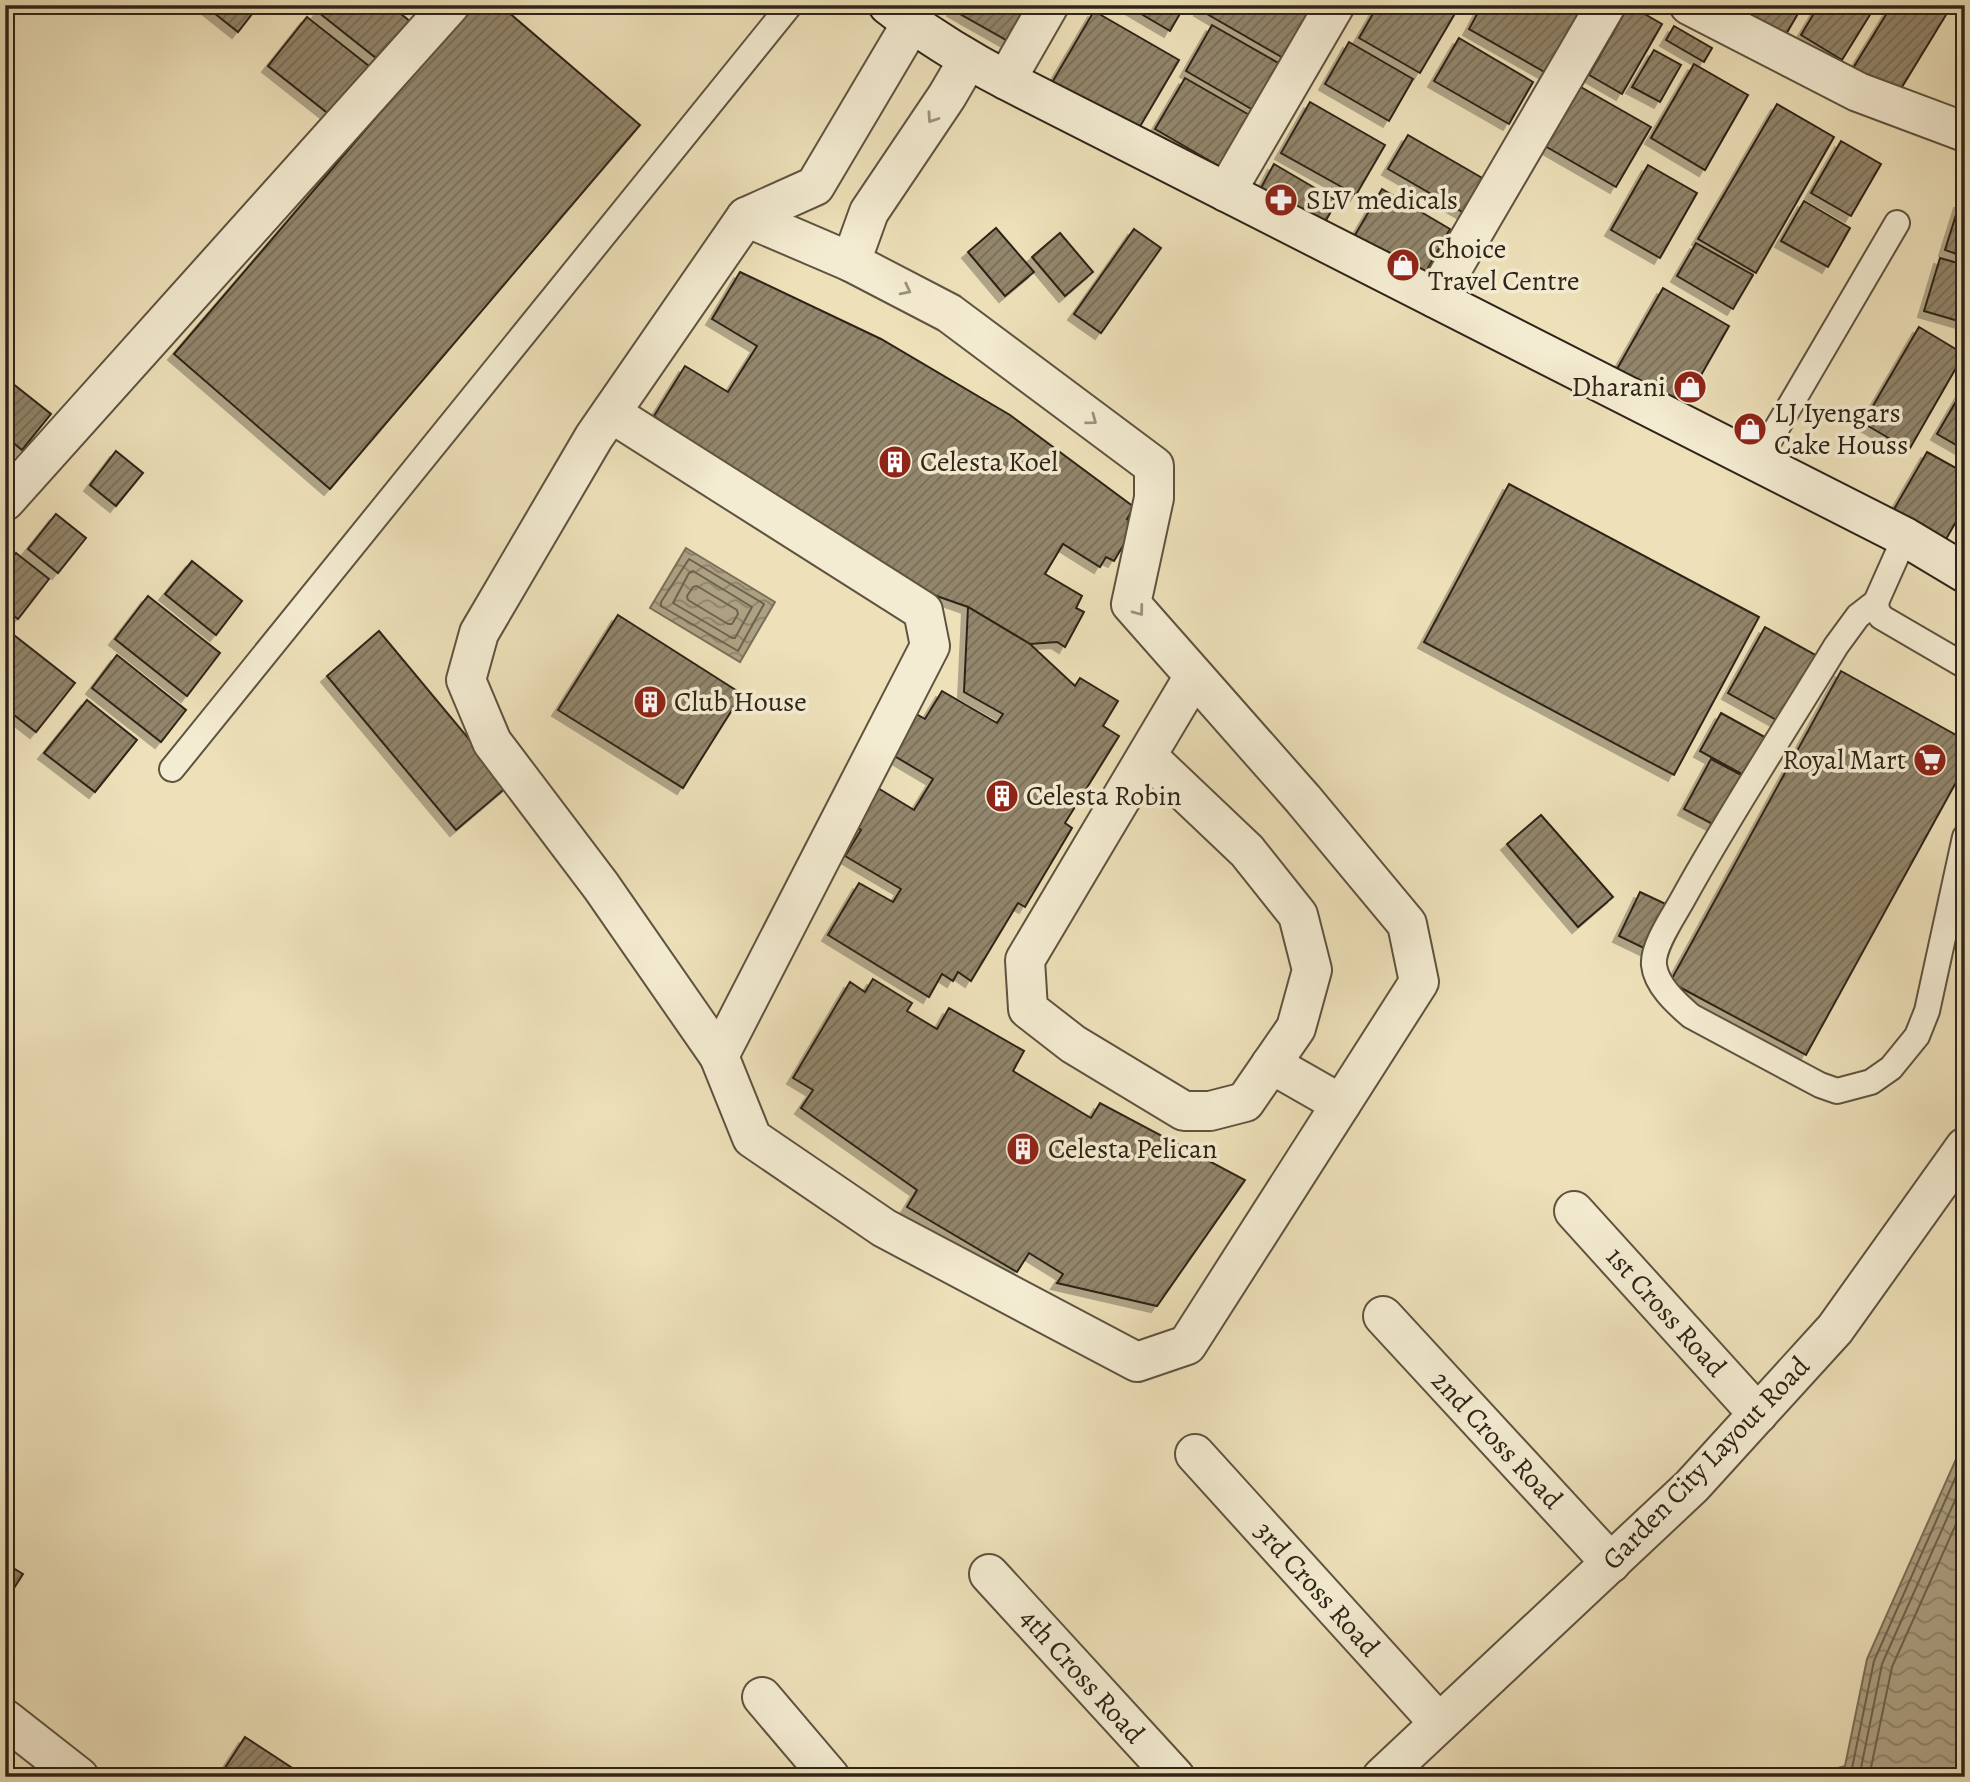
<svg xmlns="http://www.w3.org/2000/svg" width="1970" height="1782" viewBox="0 0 1970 1782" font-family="Alegreya,serif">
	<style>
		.water { fill: url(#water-waves); stroke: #7a6f58; stroke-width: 2 }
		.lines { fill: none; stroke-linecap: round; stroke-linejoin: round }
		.shore { stroke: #6e624e; stroke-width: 2 }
		.building { fill: url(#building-hatch); stroke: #2e2418; stroke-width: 2; filter: url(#shadow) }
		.service-casing { stroke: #5e5340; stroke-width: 28 }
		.minor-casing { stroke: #5e5340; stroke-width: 42 }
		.secondary-casing { stroke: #2e2418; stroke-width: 42 }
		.service { stroke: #f4ecd2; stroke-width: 24 }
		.minor { stroke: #f4ecd2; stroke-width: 38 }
		.secondary { stroke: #f4ecd2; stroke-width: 38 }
		.oneway { stroke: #9b927e }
		.labels { text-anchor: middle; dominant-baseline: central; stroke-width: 7; stroke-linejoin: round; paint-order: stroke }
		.poi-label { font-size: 28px; fill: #2e2418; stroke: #f4ecd2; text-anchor: start }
		.street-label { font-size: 28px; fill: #2e2418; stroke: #f4ecd2 }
	</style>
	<defs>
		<pattern id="water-waves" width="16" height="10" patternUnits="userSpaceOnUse" patternTransform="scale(1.75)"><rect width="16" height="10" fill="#ada183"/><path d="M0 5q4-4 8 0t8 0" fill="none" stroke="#8d836a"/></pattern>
		<pattern id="building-hatch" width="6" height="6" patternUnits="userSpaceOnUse" patternTransform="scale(1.75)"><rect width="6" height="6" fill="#92866c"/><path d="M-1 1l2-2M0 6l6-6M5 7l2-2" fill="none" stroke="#786d58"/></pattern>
		<filter id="shadow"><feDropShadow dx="-6" dy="6" stdDeviation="0" flood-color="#0004"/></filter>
	</defs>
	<rect width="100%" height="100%" fill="#eee1ba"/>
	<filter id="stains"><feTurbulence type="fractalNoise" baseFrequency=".00286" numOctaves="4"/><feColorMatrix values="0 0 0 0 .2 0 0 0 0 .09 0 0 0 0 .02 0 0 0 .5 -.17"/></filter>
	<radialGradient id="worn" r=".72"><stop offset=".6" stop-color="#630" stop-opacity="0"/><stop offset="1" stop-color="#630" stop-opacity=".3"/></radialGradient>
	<g class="water">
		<path d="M686,548L775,602L740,662L650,608Z"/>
		<path d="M1965,1439V1777H1807L1845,1766L1867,1659Z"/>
	</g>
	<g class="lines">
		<g class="shore">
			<path d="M689,559L764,604L738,651L661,606V602Z"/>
			<path d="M693,571L752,607L735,638H732L673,603L689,573Z"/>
			<path d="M697,586L737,610L738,614L732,624H728L688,600L687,596L693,587Z"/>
			<path d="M1833,1777L1847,1773L1852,1768L1874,1661L1965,1456"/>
			<path d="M1856,1777L1861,1768L1882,1664L1965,1478"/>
			<path d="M1869,1777L1892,1667L1965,1504"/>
		</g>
	</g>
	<g class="building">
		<path d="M204,5H259L238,32Z"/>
		<path d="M323,5H390L412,23L381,62L318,12Z"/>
		<path d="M472,5H500L640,125L330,489L174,354Z"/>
		<path d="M955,5H1036L1015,45L953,10Z"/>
		<path d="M1126,5H1185L1170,31Z"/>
		<path d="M1203,5H1316L1285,59L1200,10Z"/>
		<path d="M1378,5H1460L1420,73L1359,38Z"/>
		<path d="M1482,5H1598L1555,78L1469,29Z"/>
		<path d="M1629,5L1662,24L1622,94L1589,75Z"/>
		<path d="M1740,5H1803L1781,43L1734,16Z"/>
		<path d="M1819,5H1876L1842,60L1801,35Z"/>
		<path d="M1892,5H1952L1894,100L1850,73Z"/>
		<path d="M1094,11L1179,60L1135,135L1050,86Z"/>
		<path d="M307,17L369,66L330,115L268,66Z"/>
		<path d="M1212,25L1287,68L1260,114L1186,71Z"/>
		<path d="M1674,26L1712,48L1704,62L1666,40Z"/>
		<path d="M1459,38L1533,82L1509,124L1434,81Z"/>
		<path d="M1349,42L1413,79L1389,121L1325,84Z"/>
		<path d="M1654,50L1681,65L1660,102L1632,87Z"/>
		<path d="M1694,64L1748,95L1705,170L1651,138Z"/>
		<path d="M1185,78L1258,120L1229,172L1155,129Z"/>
		<path d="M1572,82L1651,127L1616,187L1538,142Z"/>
		<path d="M1310,102L1385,145L1356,195L1281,153Z"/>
		<path d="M1777,104L1834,137L1756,273L1698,239Z"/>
		<path d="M1408,135L1484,179L1464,213L1388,169Z"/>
		<path d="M1841,141L1881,164L1851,216L1811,193Z"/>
		<path d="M1274,164L1337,201L1318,234L1256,197Z"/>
		<path d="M1648,165L1697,193L1660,258L1611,230Z"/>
		<path d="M1382,189L1450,229L1420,282L1351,242Z"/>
		<path d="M1804,201L1850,228L1828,267L1781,241Z"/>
		<path d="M1960,202L1965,204V257L1945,250Z"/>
		<path d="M996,228L1034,272L1005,296L968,252Z"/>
		<path d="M1134,229L1161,248L1101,333L1074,314Z"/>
		<path d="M1060,233L1093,272L1065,296L1032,257Z"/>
		<path d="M1696,243L1753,275L1733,309L1677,276Z"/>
		<path d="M1940,258L1965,265V323L1924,311Z"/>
		<path d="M740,272L881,339L1010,415L1134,507L1127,519L1136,524L1114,561L1106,557L1100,567L1063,544L1045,574L1082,596L1076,608L1084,612L1065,647L1057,642L1030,644L968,607L911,587L784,509L654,416L685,366L728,392L757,346L712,319Z"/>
		<path d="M1663,288L1729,326L1679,414L1613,376Z"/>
		<path d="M1919,327L1964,354L1909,450L1863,423Z"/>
		<path d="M12,383L51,414L22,450L5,436V391Z"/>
		<path d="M1965,386V450L1937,434Z"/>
		<path d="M116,451L143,473L116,506L90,485Z"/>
		<path d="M1927,452L1965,473V506L1945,541L1893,511Z"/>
		<path d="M1509,484L1759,617L1674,775L1424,642Z"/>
		<path d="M56,514L86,538L58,573L28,549Z"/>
		<path d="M16,553L49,579L18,619L5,609V567Z"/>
		<path d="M192,561L242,601L216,635L165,594Z"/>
		<path d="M148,596L220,653L187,696L115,639Z"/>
		<path d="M968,607L1030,644L1075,686L1080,678L1118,701L1103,726L1119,736L1065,823L1072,828L1025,907L1018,903L971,981L958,972L953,981L942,974L929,997L828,935L859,883L893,902L901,889L845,856L861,830L845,819L868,782L914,810L933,779L886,751L911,711L925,719L942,691L997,723L1003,714L964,692Z"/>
		<path d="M618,615L742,694L683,788L558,710Z"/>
		<path d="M1765,627L1817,656L1780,722L1728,693Z"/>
		<path d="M5,628L75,683L36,732L5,708Z"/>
		<path d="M379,631L508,786L456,830L327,676Z"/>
		<path d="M117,655L186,710L161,742L92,688Z"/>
		<path d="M1841,671L1965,740V766L1806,1055L1670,982Z"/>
		<path d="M87,700L137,740L95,792L44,753Z"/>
		<path d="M1721,713L1770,740L1749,778L1700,751Z"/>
		<path d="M1711,759L1747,778L1720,828L1684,809Z"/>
		<path d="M1541,815L1613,897L1578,927L1507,844Z"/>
		<path d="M1640,892L1672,907L1650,951L1619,936Z"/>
		<path d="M873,979L912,1003L907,1011L937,1029L949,1008L1024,1051L1013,1071L1091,1118L1100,1103L1245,1180L1157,1306L1057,1283L1063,1274L1029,1253L1017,1272L907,1207L917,1190L801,1108L813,1090L793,1078L850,982L865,992Z"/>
		<path d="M5,1563L23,1574L5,1602Z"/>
		<path d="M245,1737L306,1777H219Z"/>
	</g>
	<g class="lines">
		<defs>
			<g id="service">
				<path d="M1757,462L1897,223"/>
				<path d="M1905,537L1876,602L1858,616L1836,646C1785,730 1731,812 1684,897C1675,914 1652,946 1654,965C1656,985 1676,1003 1691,1016L1820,1085L1837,1091L1871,1082L1891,1068L1917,1036L1927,1011L1965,837"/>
				<path d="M1876,602L1877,610L1881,617L1965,666"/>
				<path d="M172,769L790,5"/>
			</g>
			<g id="minor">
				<path d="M1689,5L1858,92L1965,132"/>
				<path d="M911,24L815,186L746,217L594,437L479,633L466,680L492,742L601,886L719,1056L752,1138L884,1228L1137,1362L1187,1345L1419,982L1407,924L1303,799L1131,604L1154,498V466L949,313L851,262L869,212L947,96L968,60"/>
				<path d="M1006,80L1049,5"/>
				<path d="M1226,192L1335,5"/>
				<path d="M746,217L851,262"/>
				<path d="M1435,298L1606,5"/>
				<path d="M611,413L923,611L930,646L719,1056"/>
				<path d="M5,501L450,5"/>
				<path d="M1147,756L1247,851L1298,915L1312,970L1296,1028L1245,1102L1210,1111H1184L1073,1044L1028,1009L1025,960L1194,676"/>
				<path d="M1271,1064L1341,1104"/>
				<path d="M1574,1211L1758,1414"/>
				<path d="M1383,1316L1611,1563"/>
				<path d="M1195,1454L1439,1723"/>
				<path d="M989,1574L1175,1777"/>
				<path d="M762,1697L830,1777"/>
				<path d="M5,1719L79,1777"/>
				<path d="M1382,1777L1692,1486L1835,1329L1965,1147"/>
			</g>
			<path id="secondary" d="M888,5C925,34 964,58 1006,80L1905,537L1965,573"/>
		</defs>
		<use href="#service" class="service-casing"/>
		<use href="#minor" class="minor-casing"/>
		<use href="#secondary" class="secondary-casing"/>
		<use href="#service" class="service"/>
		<use href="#minor" class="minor"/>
		<use href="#secondary" class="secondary"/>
	</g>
	<defs><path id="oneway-chevron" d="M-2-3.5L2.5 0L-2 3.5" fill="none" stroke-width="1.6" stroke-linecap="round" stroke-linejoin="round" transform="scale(1.75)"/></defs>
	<g class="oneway">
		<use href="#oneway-chevron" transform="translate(932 118) rotate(124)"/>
		<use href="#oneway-chevron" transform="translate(906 290) rotate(27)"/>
		<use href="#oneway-chevron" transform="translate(1092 420) rotate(37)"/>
		<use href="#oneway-chevron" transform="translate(1139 611) rotate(53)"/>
	</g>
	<defs>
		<symbol id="pharmacy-disc" viewBox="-11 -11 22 22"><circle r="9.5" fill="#8f2418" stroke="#f4ecd2"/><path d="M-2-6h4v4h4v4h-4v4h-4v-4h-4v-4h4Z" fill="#fff"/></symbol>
		<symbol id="shop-disc" viewBox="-11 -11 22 22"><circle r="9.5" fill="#8f2418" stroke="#f4ecd2"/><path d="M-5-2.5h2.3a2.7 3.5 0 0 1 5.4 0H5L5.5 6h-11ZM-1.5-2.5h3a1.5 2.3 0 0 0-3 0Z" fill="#fff"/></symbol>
		<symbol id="building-disc" viewBox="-11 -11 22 22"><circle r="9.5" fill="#8f2418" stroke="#f4ecd2"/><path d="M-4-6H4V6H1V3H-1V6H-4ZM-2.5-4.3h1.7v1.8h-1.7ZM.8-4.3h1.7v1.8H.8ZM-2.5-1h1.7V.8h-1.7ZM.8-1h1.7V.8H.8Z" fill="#fff"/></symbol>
		<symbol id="supermarket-disc" viewBox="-11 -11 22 22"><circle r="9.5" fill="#8f2418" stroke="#f4ecd2"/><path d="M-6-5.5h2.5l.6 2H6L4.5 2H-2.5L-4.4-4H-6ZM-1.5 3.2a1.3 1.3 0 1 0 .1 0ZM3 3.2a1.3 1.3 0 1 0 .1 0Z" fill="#fff"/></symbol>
	</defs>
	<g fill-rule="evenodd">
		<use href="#pharmacy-disc" x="1262" y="181" width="38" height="38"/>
		<use href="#shop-disc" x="1384" y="246" width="38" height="38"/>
		<use href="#shop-disc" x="1671" y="368" width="38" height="38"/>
		<use href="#shop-disc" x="1731" y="410" width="38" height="38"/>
		<use href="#building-disc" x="876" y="443" width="38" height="38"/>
		<use href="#building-disc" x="631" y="683" width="38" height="38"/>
		<use href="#supermarket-disc" x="1911" y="741" width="38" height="38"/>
		<use href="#building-disc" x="983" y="777" width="38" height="38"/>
		<use href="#building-disc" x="1004" y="1130" width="38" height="38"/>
	</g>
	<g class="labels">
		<g class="poi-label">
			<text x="1306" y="200">SLV medicals</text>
			<text x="1428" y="249">Choice<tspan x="1428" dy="32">Travel Centre</tspan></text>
			<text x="1666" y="387" text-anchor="end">Dharani</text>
			<text x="1774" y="413">LJ Iyengars<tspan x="1774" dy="32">Cake Houss</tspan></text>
			<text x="920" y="462">Celesta Koel</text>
			<text x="674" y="702">Club House</text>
			<text x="1906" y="760" text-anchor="end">Royal Mart</text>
			<text x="1026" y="796">Celesta Robin</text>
			<text x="1048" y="1149">Celesta Pelican</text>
		</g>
		<g class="street-label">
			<text transform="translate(1666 1312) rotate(48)">1st Cross Road</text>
			<text transform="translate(1497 1440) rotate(47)">2nd Cross Road</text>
			<text transform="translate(1706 1463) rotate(-46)">Garden City Layout Road</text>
			<text transform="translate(1317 1589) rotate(48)">3rd Cross Road</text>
			<text transform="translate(1082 1676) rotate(48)">4th Cross Road</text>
		</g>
	</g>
	<rect width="1970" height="1782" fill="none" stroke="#eee1ba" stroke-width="28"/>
	<rect x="7" y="7" width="1956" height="1768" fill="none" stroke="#2e2418" stroke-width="3.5"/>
	<rect x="14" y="14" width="1942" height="1754" fill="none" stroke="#2e2418" stroke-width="2"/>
	<rect width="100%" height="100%" filter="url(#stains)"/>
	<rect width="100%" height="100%" fill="url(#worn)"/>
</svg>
